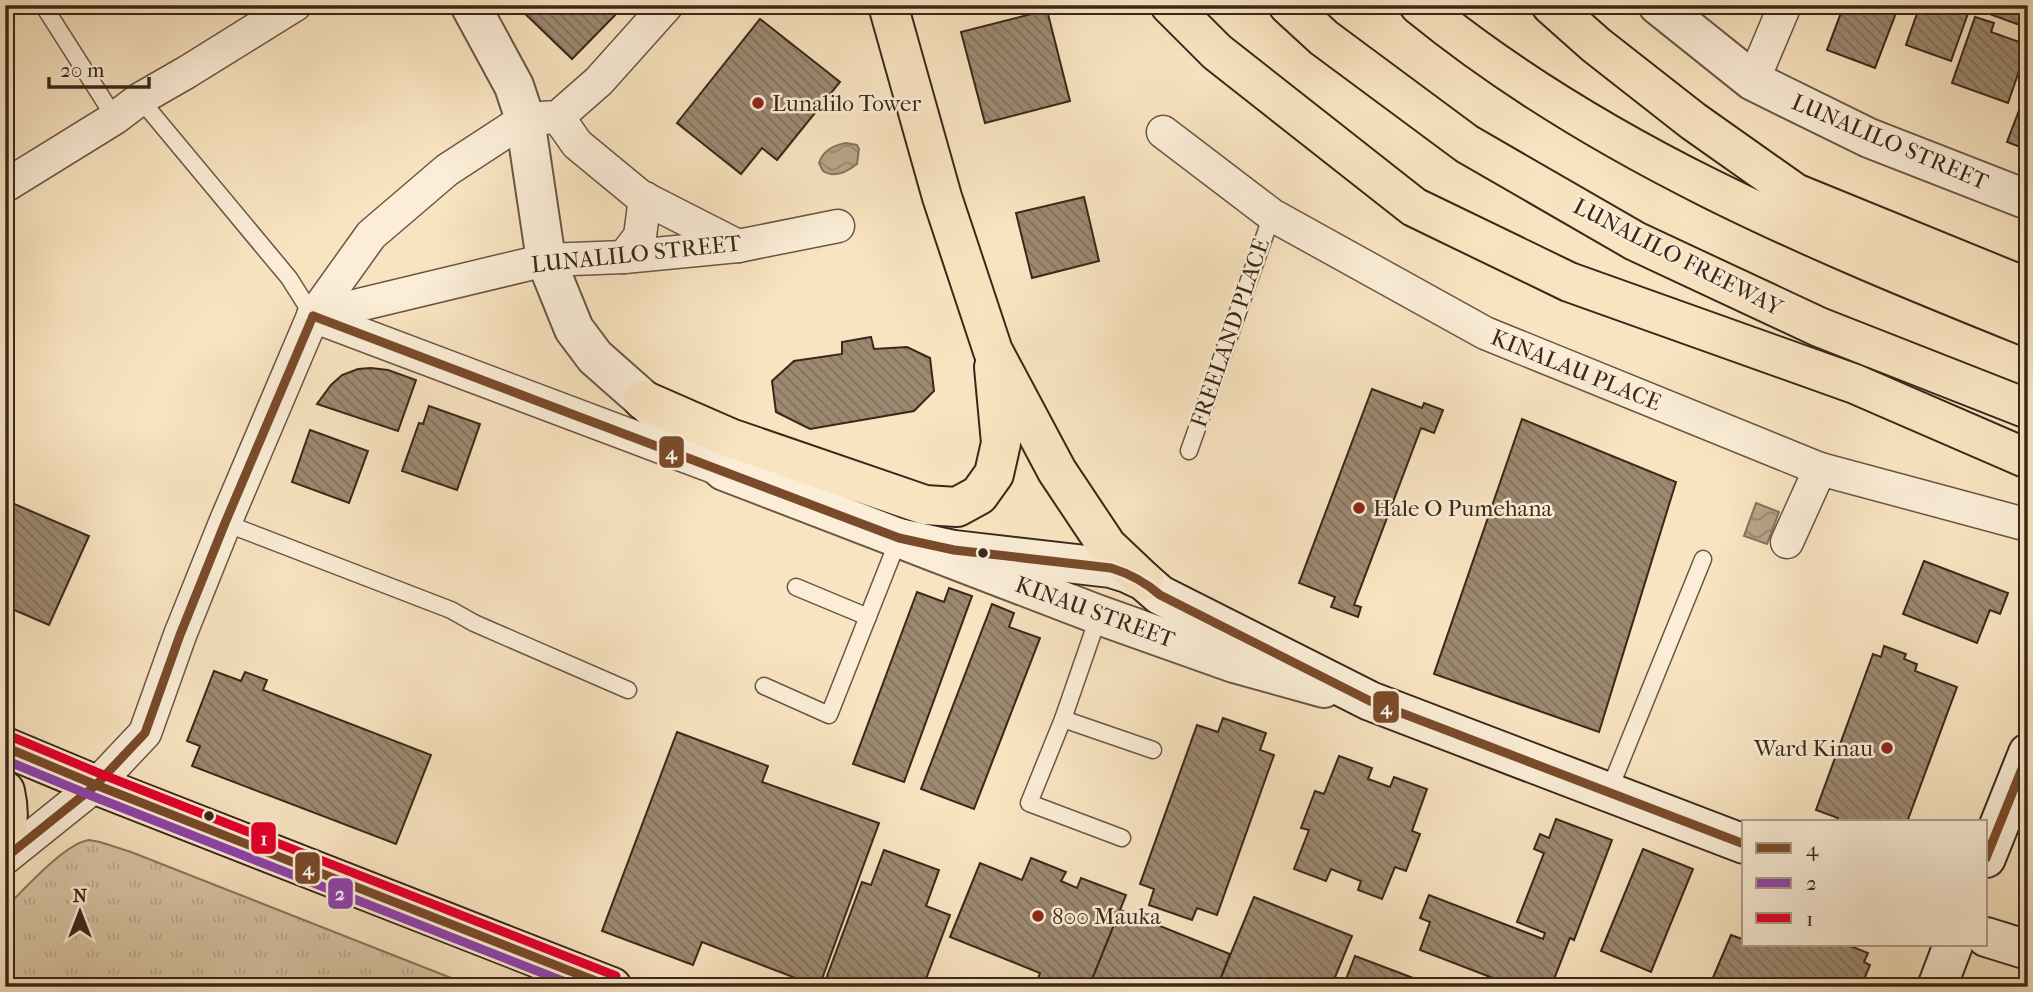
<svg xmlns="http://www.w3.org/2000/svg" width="2033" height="992" viewBox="0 0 2033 992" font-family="'IM FELL French Canon',serif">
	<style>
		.grass { fill: url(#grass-tufts); stroke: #8a7660; stroke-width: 2 }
		.water { fill: url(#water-waves); stroke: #86725c; stroke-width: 2 }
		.building { fill: url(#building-back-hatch); stroke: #3a271a; stroke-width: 2 }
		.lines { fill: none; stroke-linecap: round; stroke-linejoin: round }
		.service-casing { stroke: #6a5644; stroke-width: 19 }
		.minor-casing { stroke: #6a5644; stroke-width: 35 }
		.tertiary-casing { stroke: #6a5644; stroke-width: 42 }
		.secondary-casing { stroke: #3a271a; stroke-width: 42 }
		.primary-casing { stroke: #3a271a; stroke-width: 42 }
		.motorway-casing { stroke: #3a271a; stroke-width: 42 }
		.service { stroke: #fbedd7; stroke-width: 16 }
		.minor { stroke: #fbedd7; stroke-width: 32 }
		.tertiary { stroke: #fbedd7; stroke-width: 38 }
		.secondary { stroke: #fbedd7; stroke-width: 38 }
		.primary { stroke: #f9e4c1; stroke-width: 38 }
		.motorway { stroke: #f9e4c1; stroke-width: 38 }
		.bus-1-casing { stroke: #fbedd7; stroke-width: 14 }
		.bus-2-casing { stroke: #fbedd7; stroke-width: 14 }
		.bus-3-casing { stroke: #fbedd7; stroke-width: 14 }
		.bus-1 { stroke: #7a4b2a; stroke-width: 9 }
		.bus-2 { stroke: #8e44ad; stroke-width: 9 }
		.bus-3 { stroke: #e4002b; stroke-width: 9 }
		.poi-dot { fill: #8f2418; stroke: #fbedd7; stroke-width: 2.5 }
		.bus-dot { fill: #3a271a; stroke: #fbedd7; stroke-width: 2.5 }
		.labels { text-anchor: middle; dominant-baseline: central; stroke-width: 5; stroke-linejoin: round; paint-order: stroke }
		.poi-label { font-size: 23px; fill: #3a271a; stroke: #fbedd7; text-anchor: start }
		.street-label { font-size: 23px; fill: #3a271a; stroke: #fbedd7 }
		.line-badge { stroke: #fbedd7; stroke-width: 2.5 }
		.badge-label { font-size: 19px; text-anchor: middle; font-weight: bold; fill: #fff }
	</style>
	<defs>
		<pattern id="grass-tufts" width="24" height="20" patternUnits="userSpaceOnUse" patternTransform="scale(1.75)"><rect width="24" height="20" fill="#d9c4a5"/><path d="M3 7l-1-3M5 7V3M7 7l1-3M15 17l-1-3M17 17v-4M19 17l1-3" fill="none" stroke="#bba88d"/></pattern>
		<pattern id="water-waves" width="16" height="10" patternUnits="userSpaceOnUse" patternTransform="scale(1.75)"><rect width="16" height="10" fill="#b8a488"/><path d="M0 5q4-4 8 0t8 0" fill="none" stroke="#97866e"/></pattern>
		<pattern id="building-back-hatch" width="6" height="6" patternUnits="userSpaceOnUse" patternTransform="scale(1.75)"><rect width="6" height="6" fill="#9d8971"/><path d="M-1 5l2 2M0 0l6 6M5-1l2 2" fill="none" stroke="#81705c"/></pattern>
	</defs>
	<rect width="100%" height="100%" fill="#f9e4c1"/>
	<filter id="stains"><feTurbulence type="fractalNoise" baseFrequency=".00286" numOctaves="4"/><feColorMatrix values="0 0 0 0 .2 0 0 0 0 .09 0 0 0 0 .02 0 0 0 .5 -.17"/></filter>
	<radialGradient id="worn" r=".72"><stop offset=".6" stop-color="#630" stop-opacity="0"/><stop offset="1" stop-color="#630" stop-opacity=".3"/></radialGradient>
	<path class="grass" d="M89,840L100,842L131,852L474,987H5V908C24,890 65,843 89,840Z"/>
	<g class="water">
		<path d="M846,143L857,145L859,149L857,164C847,172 834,178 823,171L819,163C823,151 834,145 846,143Z"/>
		<path d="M1756,503L1779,512L1767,544L1744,536Z"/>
	</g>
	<g class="building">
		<path d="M516,5H625L572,59Z"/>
		<path d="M1844,5H1899L1875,68L1827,50Z"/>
		<path d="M1920,5H1971L1951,61L1906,45Z"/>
		<path d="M1983,5H2028V28L1981,11Z"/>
		<path d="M1047,10L1070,101L985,123L961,32Z"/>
		<path d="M1975,17L1994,23L1991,32L2028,45L2008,103L1952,83Z"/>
		<path d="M760,19L840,82L777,160L762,148L741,174L677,123Z"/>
		<path d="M2028,87V150L2007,142Z"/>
		<path d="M1084,197L1099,261L1032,278L1016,213Z"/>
		<path d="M871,337L874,349L907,347L930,358L934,391L914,411L810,429L776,412L772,381L794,361L842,354V342Z"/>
		<path d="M371,368L388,370L416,380L398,431L317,404L331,385L342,375L358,369Z"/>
		<path d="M1372,389L1422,408L1424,403L1443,410L1434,433L1421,428L1354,605L1361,607L1358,617L1331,607L1335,597L1299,583Z"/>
		<path d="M429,406L480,424L457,490L402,471L419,423L423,424Z"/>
		<path d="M1522,419L1676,482L1599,732L1434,674Z"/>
		<path d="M310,430L368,451L349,503L292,482Z"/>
		<path d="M5,500L89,536L49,625L5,606Z"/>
		<path d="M1924,561L2008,593L2000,614L1990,610L1977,643L1903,614Z"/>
		<path d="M949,588L972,596L904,782L853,764L917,592L944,602Z"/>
		<path d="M992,604L1014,613L1009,627L1040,638L974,809L921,789Z"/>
		<path d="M1884,646L1906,654L1904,659L1917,664L1915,671L1957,687L1907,822H1836L1838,818L1816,810L1873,654L1881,657Z"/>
		<path d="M214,671L241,681L245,672L267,680L263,690L431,755L396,844L192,766L200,746L187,741Z"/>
		<path d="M1223,718L1266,733L1260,750L1274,755L1217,915L1197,908L1192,920L1149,905L1154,889L1140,884L1197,725L1218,732Z"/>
		<path d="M677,732L768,766L762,782L879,823L819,987L702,942L693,965L602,931Z"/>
		<path d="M1339,756L1372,768L1368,779L1390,787L1394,777L1427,789L1412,831L1420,834L1406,871L1395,867L1382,899L1358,890L1361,881L1331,869L1326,881L1294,869L1309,830L1301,828L1315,791L1324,794Z"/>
		<path d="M1556,819L1612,840L1574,940L1570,938L1551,987H1516L1420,950L1430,922L1420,918L1429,895L1543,939L1545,933L1517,922L1544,853L1534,849L1540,834L1549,838Z"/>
		<path d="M1643,849L1693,869L1651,972L1601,951Z"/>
		<path d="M884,850L939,870L926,906L950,915L923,987H823L862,882L871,885Z"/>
		<path d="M1031,858L1066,872L1061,881L1077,888L1081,878L1126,895L1089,987H1035L1040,973L950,937L980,863L1022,880Z"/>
		<path d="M1254,897L1352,936L1331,987H1217Z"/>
		<path d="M1120,910L1230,954L1217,987H1089Z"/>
		<path d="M1731,935L1742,939L1744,935V945H1848L1868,953L1864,962L1870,965L1861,987H1709Z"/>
		<path d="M1355,956L1437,987H1343Z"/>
	</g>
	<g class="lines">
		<defs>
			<g id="service">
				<path d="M43,5L115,118"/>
				<path d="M140,99L289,278L313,316"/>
				<path d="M1189,451L1272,215"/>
				<path d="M225,523L451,610L474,623L628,690"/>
				<path d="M796,587L868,617"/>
				<path d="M1099,615L1063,719L1029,803L1122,838"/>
				<path d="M764,686L829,715L899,538"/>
				<path d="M1063,719L1153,750"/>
				<path d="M1608,793L1703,559"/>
			</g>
			<g id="minor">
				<path d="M1753,81L1785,5"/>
				<path d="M558,117L577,144L640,196L738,246"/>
				<path d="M1163,132L1272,215L1485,333L1820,469L2028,525"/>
				<path d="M5,186L115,118L140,99L187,72L295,5"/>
				<path d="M624,257L640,236L645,198"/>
				<path d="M313,316L546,260L624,257L738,246L838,226"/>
				<path d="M313,316L714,467"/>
				<path d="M1787,542L1820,469"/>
				<path d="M5,858L96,785L145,733L180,635L225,523L313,316L371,235L447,170L525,119L558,117L599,81L667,5"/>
			</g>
			<g id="tertiary">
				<path d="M470,5L514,86L525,119L546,260L574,329L595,357L724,471L1099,615L1234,663L1324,688"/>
				<path d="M1658,5L1753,81L1869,138L2028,200"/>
			</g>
			<g id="secondary">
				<path d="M899,538L954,550L1111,568L1127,573L1144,581L1160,595L1370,701L1744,844"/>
				<path d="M1986,858L2028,753"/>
				<path d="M1986,937L2028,950"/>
				<path d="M1937,987L1953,945"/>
			</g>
			<g id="primary">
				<path d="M5,747L96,785L612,987"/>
				<path d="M5,791C9,808 9,822 5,838"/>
			</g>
			<g id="motorway">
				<path d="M888,5L942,197L993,351L1057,471L1107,546L1144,581"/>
				<path d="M1170,5L1217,52L1414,207L1569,282L1855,384L2028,459"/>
				<path d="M1288,5L1324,38L1467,144L1635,241L1819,327L2028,409"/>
				<path d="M1419,5C1599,152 1814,241 2028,327"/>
				<path d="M1551,5L1596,45L1693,121L1795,193L2028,288"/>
				<path d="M643,400L730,438L925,505L957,507L979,495L994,474L1001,443L994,367"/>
			</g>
		</defs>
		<use href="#service" class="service-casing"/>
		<use href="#minor" class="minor-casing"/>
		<use href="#tertiary" class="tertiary-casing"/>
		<use href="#secondary" class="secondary-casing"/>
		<use href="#primary" class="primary-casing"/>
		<use href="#motorway" class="motorway-casing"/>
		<use href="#service" class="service"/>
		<use href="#minor" class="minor"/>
		<use href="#tertiary" class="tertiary"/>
		<use href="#secondary" class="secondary"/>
		<use href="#primary" class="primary"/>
		<use href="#motorway" class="motorway"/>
		<defs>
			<g id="bus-1">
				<path d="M313,316L899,538L954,550L1111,568C1131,574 1145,582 1160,595L1370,701L1744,844"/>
				<path d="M5,747L96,785L611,987"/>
				<path d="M5,858L96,785L145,733L180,635L225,523L313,316"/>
				<path d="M1986,858L2028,754"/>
			</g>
			<path id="bus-2" d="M5,760L92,796L578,987"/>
			<path id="bus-3" d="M10,736L101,774L616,976"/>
		</defs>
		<use href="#bus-1" class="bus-1-casing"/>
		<use href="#bus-2" class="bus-2-casing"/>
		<use href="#bus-3" class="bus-3-casing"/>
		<use href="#bus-1" class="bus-1"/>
		<use href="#bus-2" class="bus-2"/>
		<use href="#bus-3" class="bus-3"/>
	</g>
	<g class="poi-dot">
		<circle cx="758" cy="103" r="7"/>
		<circle cx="1359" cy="508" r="7"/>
		<circle cx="1887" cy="748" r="7"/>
		<circle cx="1038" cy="916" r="7"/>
	</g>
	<g class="bus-dot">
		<circle cx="983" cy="553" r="6"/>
		<circle cx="209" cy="816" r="6"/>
	</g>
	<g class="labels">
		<g class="poi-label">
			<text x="772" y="103">Lunalilo Tower</text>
			<text x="1373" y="508">Hale O Pumehana</text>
			<text x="1873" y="748" text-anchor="end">Ward Kinau</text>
			<text x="1052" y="916">800 Mauka</text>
		</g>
		<g class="street-label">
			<text transform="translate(1890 142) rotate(23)">LUNALILO STREET</text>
			<text transform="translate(636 254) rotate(-6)">LUNALILO STREET</text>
			<text transform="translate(1678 257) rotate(27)">LUNALILO FREEWAY</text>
			<text transform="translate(1230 333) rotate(-71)">FREELAND PLACE</text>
			<text transform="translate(1576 370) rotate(22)">KINALAU PLACE</text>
			<text transform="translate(1095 612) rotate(20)">KINAU STREET</text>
		</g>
	</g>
	<g class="line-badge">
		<rect x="658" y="435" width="27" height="34" rx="7" fill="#7a4b2a"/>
		<rect x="1372" y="690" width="28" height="34" rx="7" fill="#7a4b2a"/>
		<rect x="250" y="821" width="27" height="34" rx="7" fill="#e4002b"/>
		<rect x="294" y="851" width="27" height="34" rx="7" fill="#7a4b2a"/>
		<rect x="327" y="877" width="27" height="33" rx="7" fill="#8e44ad"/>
	</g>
	<g class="badge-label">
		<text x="671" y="459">4</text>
		<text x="1386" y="714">4</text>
		<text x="264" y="845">1</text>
		<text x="308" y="875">4</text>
		<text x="340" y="900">2</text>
	</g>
	<rect width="2033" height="992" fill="none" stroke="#f9e4c1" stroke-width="28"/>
	<rect x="7" y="7" width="2019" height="978" fill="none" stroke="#3a271a" stroke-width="3.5"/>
	<rect x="14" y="14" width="2005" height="964" fill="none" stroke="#3a271a" stroke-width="2"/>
	<rect x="1742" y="820" width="245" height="126" fill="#fbedd7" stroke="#ae9e8b" stroke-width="2"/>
	<rect x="1756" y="843" width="35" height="10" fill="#7a4b2a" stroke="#ae9e8b" stroke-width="2"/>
	<text x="1806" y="856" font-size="21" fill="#3a271a">4</text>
	<rect x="1756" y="878" width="35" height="10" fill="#8e44ad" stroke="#ae9e8b" stroke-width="2"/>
	<text x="1806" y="890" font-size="21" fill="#3a271a">2</text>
	<rect x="1756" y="913" width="35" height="10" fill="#e4002b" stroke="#ae9e8b" stroke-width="2"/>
	<text x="1806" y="926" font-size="21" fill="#3a271a">1</text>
	<g transform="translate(80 912)" stroke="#fbedd7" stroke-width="5" paint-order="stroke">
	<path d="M0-5L12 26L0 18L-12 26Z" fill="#3a271a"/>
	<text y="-10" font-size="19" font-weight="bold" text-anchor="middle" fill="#3a271a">N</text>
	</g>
	<path d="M49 77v10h100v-10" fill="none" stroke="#3a271a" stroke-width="3.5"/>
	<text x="60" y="77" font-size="21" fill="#3a271a" stroke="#fbedd7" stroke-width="5" paint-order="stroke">20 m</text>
	<rect width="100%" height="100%" filter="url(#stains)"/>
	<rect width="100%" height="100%" fill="url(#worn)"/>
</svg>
